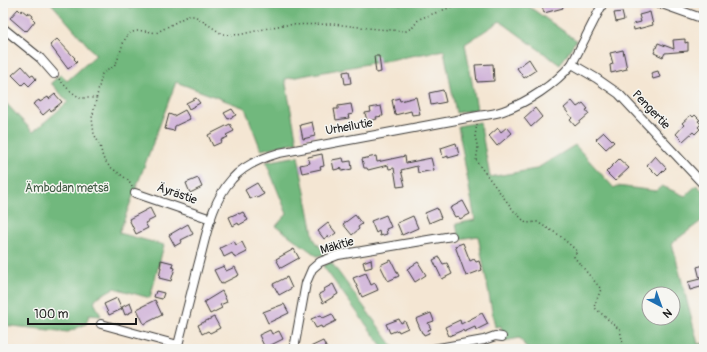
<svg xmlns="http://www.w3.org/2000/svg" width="707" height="352" viewBox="0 0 707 352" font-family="Pangolin,sans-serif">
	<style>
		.forest { fill: #71b87d; stroke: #466a4c; fill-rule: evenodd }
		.building { fill: #cfb1d8 }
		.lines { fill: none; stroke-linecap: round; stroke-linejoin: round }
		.street-casing { stroke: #3c3a37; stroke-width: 10 }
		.path { stroke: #3c3a37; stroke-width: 1.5; stroke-dasharray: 1 3; stroke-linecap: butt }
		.street { stroke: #fff; stroke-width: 8 }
		.labels { text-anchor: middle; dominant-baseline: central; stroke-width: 3; stroke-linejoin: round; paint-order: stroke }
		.street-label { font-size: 12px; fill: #1c1c1c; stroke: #f6f6f2 }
		.park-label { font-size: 12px; fill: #435d46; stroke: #f6f6f2 }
	</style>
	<rect width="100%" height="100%" fill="#f6f6f2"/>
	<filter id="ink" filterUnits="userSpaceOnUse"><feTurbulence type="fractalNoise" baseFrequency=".025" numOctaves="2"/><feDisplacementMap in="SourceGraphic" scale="8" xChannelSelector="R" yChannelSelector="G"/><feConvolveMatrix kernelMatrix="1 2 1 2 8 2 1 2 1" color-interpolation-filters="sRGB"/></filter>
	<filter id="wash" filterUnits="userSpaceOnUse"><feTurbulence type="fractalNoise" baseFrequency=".012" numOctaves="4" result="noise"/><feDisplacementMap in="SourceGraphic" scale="16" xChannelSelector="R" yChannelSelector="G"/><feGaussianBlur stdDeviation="0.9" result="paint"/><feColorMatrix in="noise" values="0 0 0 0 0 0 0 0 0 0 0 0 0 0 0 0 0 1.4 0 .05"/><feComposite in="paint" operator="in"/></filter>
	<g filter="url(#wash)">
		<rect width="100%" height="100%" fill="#f4e6d3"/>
		<g class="forest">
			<path d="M51,3H129L130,8L144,3H397L401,5L402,3H524L576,40L560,65L500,21L465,44L477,109L456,113L444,50L285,79L297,142L261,150L245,108L176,82L119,233L164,245L150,298L114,288L96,298L94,302L101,316L89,315L86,324L68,332L3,325V100L33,132L68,102L51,83L61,74L67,81L96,55Z"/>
			<path d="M480,122L490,177L536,169L575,145L614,188L617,186L656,191L662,186L685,196L697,185L704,192V219L672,243L698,344L704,343V349H527L520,338L504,341L501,326L495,327L478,236L459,239L456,224L475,220L458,126ZM649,294H673V318H649Z"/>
			<path d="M298,156L314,239L325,254L317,256L276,226L287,214L266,162Z"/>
			<path d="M331,262L395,349H384L323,266Z"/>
		</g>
		<g id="blocks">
			<g class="building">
				<path d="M541,3H561L563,8L544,13Z"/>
				<path d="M18,9L21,12L22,10L27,14L28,12L33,16L32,18L35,21L27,31L26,30L25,31L10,18Z"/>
				<path d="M622,12L624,20L616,22L614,13Z"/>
				<path d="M650,12L653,25L634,30L633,24L641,22L639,15Z"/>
				<path d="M57,39L75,58L74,59L77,62L68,69L50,45Z"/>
				<path d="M685,39V43L688,42V51L665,53L663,57L654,53L658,43L674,49L673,40Z"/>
				<path d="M623,50L627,69L611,73L610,65L613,64L610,53Z"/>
				<path d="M374,56H379L381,72L376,73Z"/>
				<path d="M529,59L536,70L524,78L517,68Z"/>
				<path d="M493,64L494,81L477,82L475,65Z"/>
				<path d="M22,66L31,76L33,75L36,79L29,86L25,82L22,85L12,75Z"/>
				<path d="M349,71L351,83L345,84L343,72Z"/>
				<path d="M658,71L660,77L653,79L651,73Z"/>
				<path d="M443,90L446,102L431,105L429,93Z"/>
				<path d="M55,94L62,102L51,111L50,109L43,115L33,104L39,100L40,102L48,97L49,99Z"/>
				<path d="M416,97L420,114L412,115L411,111L395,115L392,100L399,98L400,101Z"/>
				<path d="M196,98L200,103L189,109L186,103Z"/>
				<path d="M572,101L577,107L583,103L588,109L586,110L589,114L575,126L570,120L572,118L564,108Z"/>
				<path d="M351,104L353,114L348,115L349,118L336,120L334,109H338V106Z"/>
				<path d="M381,106L383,116L376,117L377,119L367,121L365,113L371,112L370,108Z"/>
				<path d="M535,108L542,117L531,127L524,118Z"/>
				<path d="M232,109L236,115L228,119L224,113Z"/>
				<path d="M185,110L190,119L175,126L174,131L165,129L169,114L174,116Z"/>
				<path d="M691,115L693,117L695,115L700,120L698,121L701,124L698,127L700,129L695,134L693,132L683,141L676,134L684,125L682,123Z"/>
				<path d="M312,122L315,136L303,139L300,125Z"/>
				<path d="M230,124L234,131L226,135L228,137L221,140L222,142L213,146L208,135Z"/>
				<path d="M507,127L512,133L497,146L489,136L498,128L501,132Z"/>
				<path d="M604,132L614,142L606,149L596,139Z"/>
				<path d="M456,143L459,155L448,158V156L443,158L441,148Z"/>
				<path d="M322,154L324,166L320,167L321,169L302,173L300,165L310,163L308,157Z"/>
				<path d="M376,156L377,162L405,156L406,163L431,158L434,170L418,173L417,166L401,170L405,186L397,187L394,168L389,169L388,165L368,170L367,168H364L362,159Z"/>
				<path d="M655,156L666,168L658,176L647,165Z"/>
				<path d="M343,158L344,162L351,161L352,169L342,171V168L334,170L332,160Z"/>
				<path d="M619,159L629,168L615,181L606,172Z"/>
				<path d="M198,178L202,187L190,193L186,183Z"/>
				<path d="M257,183L264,194L257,198L256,196L250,199L245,190Z"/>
				<path d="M463,201L470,214L460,219L458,216L455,217L450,208Z"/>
				<path d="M150,208L155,218L145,223L148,228L136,234L129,219Z"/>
				<path d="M437,208L441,218L429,223L425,213Z"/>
				<path d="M243,212L248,220L239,225L238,223L233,226L229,217L238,213L239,214Z"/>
				<path d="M355,215L362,224L358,227L359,229L352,235L343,224Z"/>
				<path d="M386,215L391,227L386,229L387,234L380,236L379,231L376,233L371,221Z"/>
				<path d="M413,216L418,228L402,235L397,223Z"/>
				<path d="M328,223L336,233L329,238L328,236L324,239L318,231Z"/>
				<path d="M188,224L193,234L181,240L182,242L175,246L169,235Z"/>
				<path d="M234,241L236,245L242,242L247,252L235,258L232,253L224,257L220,248Z"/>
				<path d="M463,243L470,261L474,259L476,262L479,261L482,270L466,276L455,246Z"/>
				<path d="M294,249L299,258L281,268L276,259Z"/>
				<path d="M439,257L443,264L447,263L452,274L442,279L433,260Z"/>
				<path d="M371,259L372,267L365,269L363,262Z"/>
				<path d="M161,260L173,263L172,267L175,268L171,281L159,278L161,267H160Z"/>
				<path d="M391,260L399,276L388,281L380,265Z"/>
				<path d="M418,262L426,275L415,282L407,269Z"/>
				<path d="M704,265V286L690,290L688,282L700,279L697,267Z"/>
				<path d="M224,266L226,271L235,267L239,275L221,284L214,270Z"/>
				<path d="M366,273L371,285L375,283L378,290L362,297L353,278Z"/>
				<path d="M287,277L292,288L279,295L273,284Z"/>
				<path d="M333,284L338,294L323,303L319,294L325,291L324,289Z"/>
				<path d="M156,291L164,293L162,299L154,297Z"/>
				<path d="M222,291L227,302L220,305L222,308L210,314L204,302Z"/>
				<path d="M117,298L122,309L109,315L104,304Z"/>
				<path d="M155,300L162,315L144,324L137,309Z"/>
				<path d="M130,303L133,311L125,315L122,307Z"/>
				<path d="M284,304L289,313L268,323L263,312Z"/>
				<path d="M431,313L434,321L428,323L431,329L428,330L429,333L424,335L423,333H422L416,319Z"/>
				<path d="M482,313L488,324L476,330L475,327L464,332L463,330L449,336L445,327L460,320L461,324Z"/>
				<path d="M332,314L336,321L322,328L321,326L316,328L311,319L321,315L323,318Z"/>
				<path d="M214,317L220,328L210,333L208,331L202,334L198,325Z"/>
				<path d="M399,319L401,323L405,321L408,328L399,332L398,330L390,333L386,324Z"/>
				<path d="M270,330L272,334L279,331L283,339L265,348L259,335Z"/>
				<path d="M323,341L327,349H306Z"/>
			</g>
		</g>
	</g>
	<g filter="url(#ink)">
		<use href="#blocks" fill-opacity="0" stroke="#3c3a37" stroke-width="1"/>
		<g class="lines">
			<defs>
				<g id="street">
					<path d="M659,3L704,19"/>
					<path d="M3,28L40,58L54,74"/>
					<path d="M572,64L596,78L619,94L704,185"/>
					<path d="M135,193L211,219"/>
					<path d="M101,324L178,345"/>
					<path d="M177,349C184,321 191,294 198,266C206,237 211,202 232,179C244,165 262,158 279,153L478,116C486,115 495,114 503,111C528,102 554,85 572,64L603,3"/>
					<path d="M294,349L306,283L312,269L320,262L338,255L452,236"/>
					<path d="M433,349L484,340L495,336L502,337"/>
				</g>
			</defs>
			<use href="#street" class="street-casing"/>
			<g class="path">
				<path d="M59,79L69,90L80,98H97"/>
				<path d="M477,124L475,136L478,149L476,161L514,211L526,223L537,222L559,235L577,251L574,257L601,289L594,307L620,330L624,349"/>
				<path d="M132,187L128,180L109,166L103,158L100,145L94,134L92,118L102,74L108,69L114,67C127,44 118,24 156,33L187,16H195L222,34L238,35L282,25L333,24L377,29L406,31L413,27L419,19L462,3"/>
			</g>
			<use href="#street" class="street"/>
		</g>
	</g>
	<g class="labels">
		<g class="street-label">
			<text transform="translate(651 110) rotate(46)">Pengertie</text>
			<text transform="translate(349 127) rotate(-10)">Urheilutie</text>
			<text transform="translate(177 194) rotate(19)">Äyrästie</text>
			<text transform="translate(337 246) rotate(-16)">Mäkitie</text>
		</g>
		<g class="park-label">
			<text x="67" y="188">Ämbodan metsä</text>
		</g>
	</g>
	<rect width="707" height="352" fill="none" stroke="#f6f6f2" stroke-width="16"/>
	<g transform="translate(661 306) rotate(139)"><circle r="19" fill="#f6f6f2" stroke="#9f9f9c"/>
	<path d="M0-3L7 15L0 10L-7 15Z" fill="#1f6fb2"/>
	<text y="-6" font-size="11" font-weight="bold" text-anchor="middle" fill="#1c1c1c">N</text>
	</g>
	<path d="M28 318v6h108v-6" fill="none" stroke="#1c1c1c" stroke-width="2"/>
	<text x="34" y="318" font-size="12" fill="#1c1c1c" stroke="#f6f6f2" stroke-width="3" paint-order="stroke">100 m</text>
</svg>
